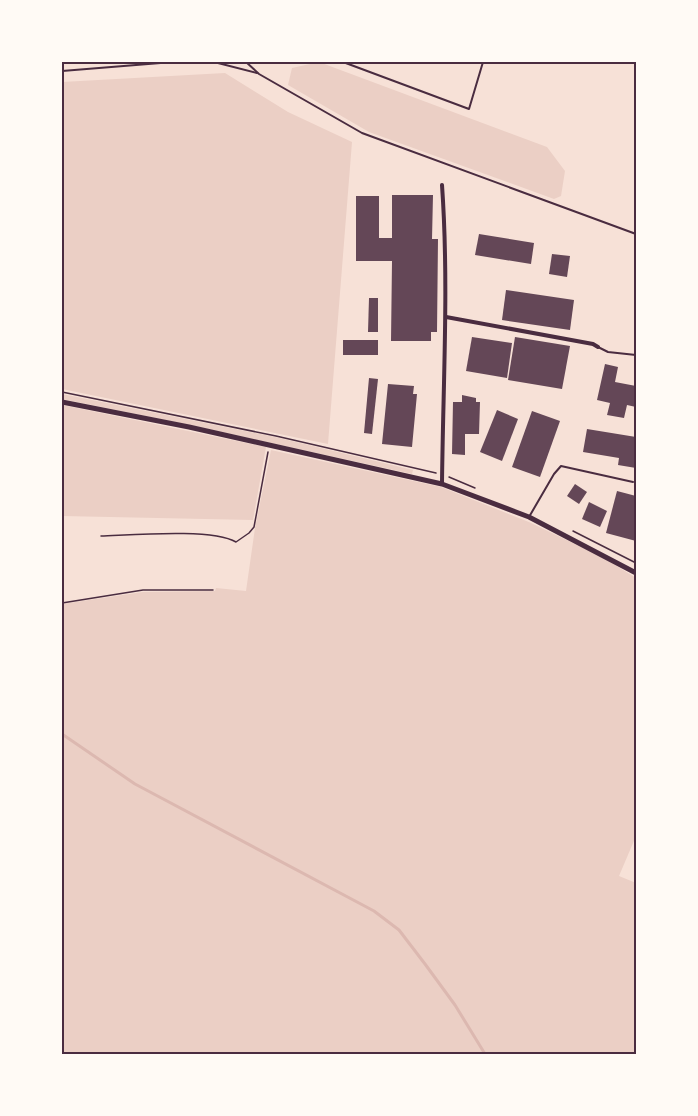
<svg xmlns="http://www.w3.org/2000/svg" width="698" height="1116" viewBox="0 0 698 1116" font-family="Inter,sans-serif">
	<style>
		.green { fill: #ebcfc5 }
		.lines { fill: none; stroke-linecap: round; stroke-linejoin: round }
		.stream { stroke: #dcb8b0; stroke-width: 3 }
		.building { fill: #644757 }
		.path { stroke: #4a2c40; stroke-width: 1.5 }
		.service { stroke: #4a2c40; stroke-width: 2 }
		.minor { stroke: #4a2c40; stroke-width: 4 }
		.tertiary { stroke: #4a2c40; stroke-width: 5 }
		.neatline { fill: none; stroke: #4a2c40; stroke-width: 2 }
	</style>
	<rect width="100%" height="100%" fill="#f7e1d7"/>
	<g class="green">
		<path d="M319,62L547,147L565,171L561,196L554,199L369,132L288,85L292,68Z"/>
		<path d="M225,73L288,112L352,142L328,444L62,389V82Z"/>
		<path d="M62,394L275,437L413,470L412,474L190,425L62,399Z"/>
		<path d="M62,405L266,447L253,520L62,516Z"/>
		<path d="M271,450L441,487L529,522L604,558L636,578V836L619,876L636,883V1054H62V604L143,592L215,591L216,588L246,591L255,528Z"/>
	</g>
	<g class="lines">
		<path class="stream" d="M62,734L135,784L374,911L399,930L425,964L455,1005L485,1054"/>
	</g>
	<g class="building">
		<path d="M392,195H433L432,239H438L437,332H431V341H391L392,261H356V196H379V238H392Z"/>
		<path d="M479,234L534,243L531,264L475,255Z"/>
		<path d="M552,254L570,256L567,277L549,274Z"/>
		<path d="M506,290L574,300L570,330L502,320Z"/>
		<path d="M369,298H378V332H368Z"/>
		<path d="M472,337L512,343L507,378L466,371Z"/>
		<path d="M515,337L570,346L562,389L508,380Z"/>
		<rect x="343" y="340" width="35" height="15"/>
		<path d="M605,364L618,367L615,382L636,386V407L627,405L624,418L607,415L610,403L597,400Z"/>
		<path d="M369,378L378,379L372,434L364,433Z"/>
		<path d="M388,384L414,386L413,394H417L412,447L382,444Z"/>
		<path d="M462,395L476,398V402H480L479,434H465V455L452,454L453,402H462Z"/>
		<path d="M497,410L518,419L502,461L480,452Z"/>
		<path d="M532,411L560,421L540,477L512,467Z"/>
		<path d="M587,429L636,437V468L618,465L619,458L583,452Z"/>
		<path d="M575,484L587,492L579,504L567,496Z"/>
		<path d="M617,491L636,496V541L606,533Z"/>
		<path d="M589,502L607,511L600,527L582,519Z"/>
	</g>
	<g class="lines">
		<g class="path">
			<path d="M62,392L276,436L436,473"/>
			<path d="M449,477L475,488"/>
			<path d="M573,531L636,563"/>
			<path d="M101,536C131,535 213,528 236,542L249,533L254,527L268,452"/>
			<path d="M62,603L143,590H213"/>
		</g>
		<g class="service">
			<path d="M214,62L257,73"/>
			<path d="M246,62L259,74L362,133L636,234"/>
			<path d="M343,62L469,109L483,62"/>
			<path d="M62,71L173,62"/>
			<path d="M598,347L608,352L636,355"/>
			<path d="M529,517L554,474L561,466L633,482"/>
		</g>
		<g class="minor">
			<path d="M446,317L593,344L598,347"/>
			<path d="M442,484C443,384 449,284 442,185"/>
		</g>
		<path class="tertiary" d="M62,402L189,427L442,484L529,517L636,573"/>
	</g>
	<rect width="698" height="1116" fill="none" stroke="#fffaf5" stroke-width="126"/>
	<rect x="63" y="63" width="572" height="990" class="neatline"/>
</svg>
